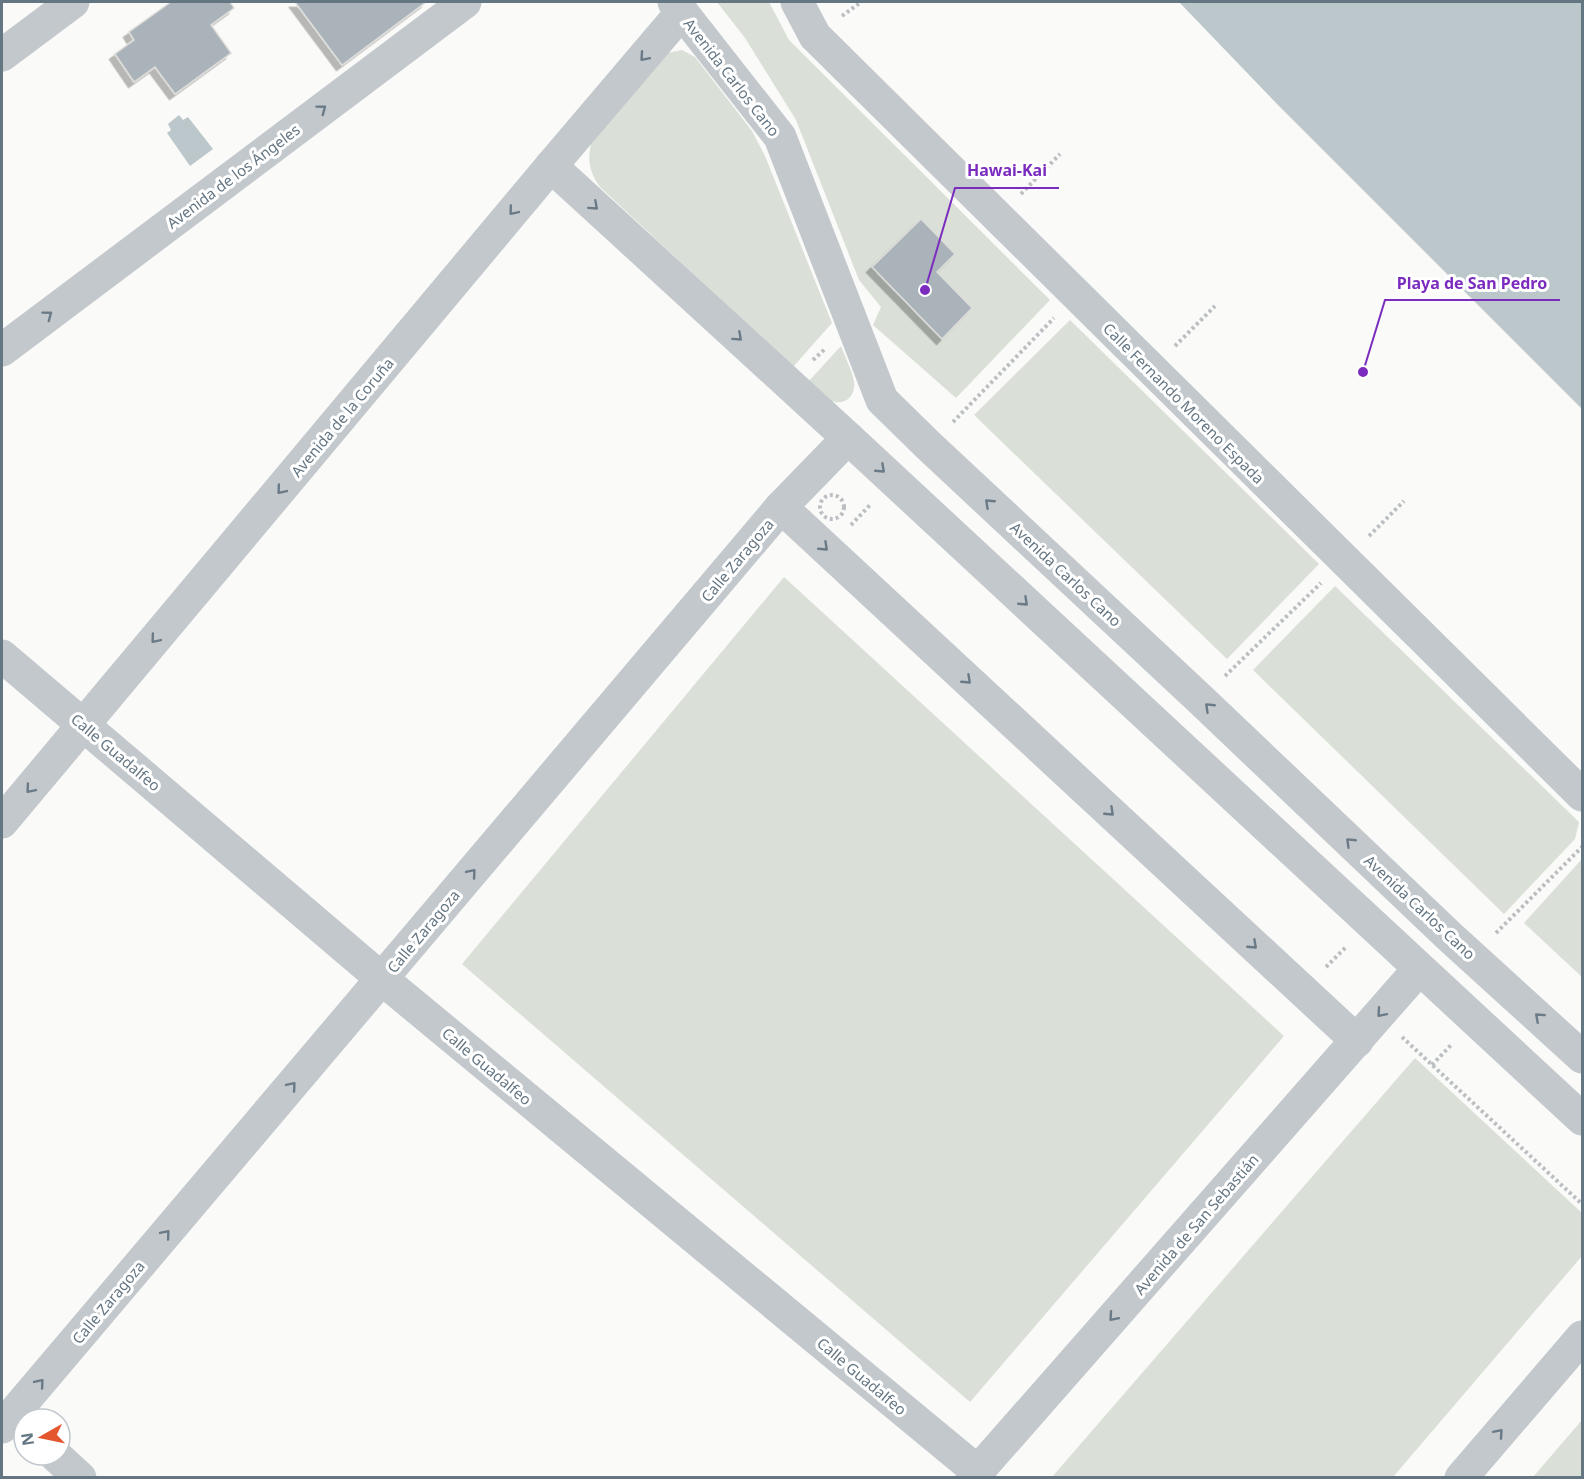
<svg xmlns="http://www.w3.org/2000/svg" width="1584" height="1479" viewBox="0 0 1584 1479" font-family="'Noto Sans',sans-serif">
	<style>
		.green { fill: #dadfd7 }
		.water { fill: #bbc7cb }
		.building { fill: #aab3b9; stroke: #dcdcda; stroke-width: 1.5; filter: url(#shadow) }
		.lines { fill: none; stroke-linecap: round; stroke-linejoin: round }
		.path { stroke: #bbbfc2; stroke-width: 4; stroke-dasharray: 3 3; stroke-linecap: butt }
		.minor { stroke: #c3c8cc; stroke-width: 33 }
		.oneway { stroke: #6a7a87 }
		.labels { text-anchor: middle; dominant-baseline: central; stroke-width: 6; stroke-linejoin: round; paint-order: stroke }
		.street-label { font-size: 15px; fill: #657683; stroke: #fff }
		.leader { fill: none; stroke: #7b2cbf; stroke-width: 2 }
		.callout-dot { fill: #7b2cbf; stroke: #fff; stroke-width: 2 }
		.callout-label { font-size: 16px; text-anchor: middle; font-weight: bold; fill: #7b2cbf; stroke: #fff; stroke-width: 6; stroke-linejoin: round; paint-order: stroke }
	</style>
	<defs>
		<filter id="shadow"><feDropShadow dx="-5.5" dy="5.5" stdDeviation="0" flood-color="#0004"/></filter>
	</defs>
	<rect width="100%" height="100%" fill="#fafaf8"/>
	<g class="green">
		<path d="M717,2H769L789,40L1050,300L956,398L873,325L881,307L859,280L796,120L745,38Z"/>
		<path d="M682,50L695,57L752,131L765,156L832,323L793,367L600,187C590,173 587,161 591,144L662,58L667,53Z"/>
		<path d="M1070,320L1319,564L1227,659L974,415Z"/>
		<path d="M841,346C845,357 852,370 854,382C855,388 853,395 848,399C833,410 819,391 808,382Z"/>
		<path d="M784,577L1284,1036L970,1402L462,964Z"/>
		<path d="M1335,586L1579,822L1575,839L1504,914L1253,670Z"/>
		<path d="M1582,859V977L1524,923Z"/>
		<path d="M1415,1058L1582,1213V1256L1393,1477H1052Z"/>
		<path d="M1582,1420V1477H1533Z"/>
	</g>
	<g class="water">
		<path d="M1179,2H1582V409L1277,104Z"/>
		<path d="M179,115L183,120L188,117L213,149L190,166L167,133L171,130L168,124Z"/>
	</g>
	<g class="building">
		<path d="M171,2H230L234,8L211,25L231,53L175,94L155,67L134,82L115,54L134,40L129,32Z"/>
		<path d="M295,2H426L342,65Z"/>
		<path d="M921,219L955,254L937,272L972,308L942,339L872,267Z"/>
	</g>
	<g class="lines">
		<g class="path">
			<path d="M842,16L861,2"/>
			<path d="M1021,194L1060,154"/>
			<path d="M1175,346L1215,306"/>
			<path d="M813,360L825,349"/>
			<path d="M953,422L1054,318"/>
			<circle cx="832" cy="507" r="12"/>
			<path d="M851,525L871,504"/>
			<path d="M1369,536L1404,501"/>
			<path d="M1225,676L1321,583"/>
			<path d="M1496,933L1582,847"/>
			<path d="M1326,967L1346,947"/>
			<path d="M1402,1037L1582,1204"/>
			<path d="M1432,1065L1452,1044"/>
		</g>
		<g class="minor">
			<path d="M674,2L780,137L882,400L929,446L1201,700L1449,936L1582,1057"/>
			<path d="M797,2L815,36L1582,795"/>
			<path d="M2,55L73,2"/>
			<path d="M551,166L848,438L1582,1119"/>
			<path d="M2,350L465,2"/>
			<path d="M781,507L1357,1041"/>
			<path d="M2,656L382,979L977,1471"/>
			<path d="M2,822L551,166L682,12"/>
			<path d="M2,1427L781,507L848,438"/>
			<path d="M55,1455L80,1478"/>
			<path d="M972,1478L1419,969"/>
			<path d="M1461,1478L1582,1337"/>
		</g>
	</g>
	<defs><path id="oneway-chevron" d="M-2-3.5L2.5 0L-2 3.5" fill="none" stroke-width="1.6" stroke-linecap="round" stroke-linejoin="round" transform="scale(1.5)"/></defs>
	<g class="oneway">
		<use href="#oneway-chevron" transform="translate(644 57) rotate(131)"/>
		<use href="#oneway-chevron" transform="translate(322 109) rotate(-37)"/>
		<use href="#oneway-chevron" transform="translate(594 206) rotate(42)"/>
		<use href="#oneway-chevron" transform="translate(513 211) rotate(130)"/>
		<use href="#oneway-chevron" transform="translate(48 315) rotate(-37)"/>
		<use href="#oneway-chevron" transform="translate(738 337) rotate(42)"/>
		<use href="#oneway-chevron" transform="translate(881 469) rotate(43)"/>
		<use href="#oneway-chevron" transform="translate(281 490) rotate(130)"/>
		<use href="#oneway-chevron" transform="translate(989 503) rotate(-137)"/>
		<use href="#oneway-chevron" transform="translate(824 547) rotate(43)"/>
		<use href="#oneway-chevron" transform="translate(1024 602) rotate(43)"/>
		<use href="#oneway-chevron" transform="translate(155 639) rotate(130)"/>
		<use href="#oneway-chevron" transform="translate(967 680) rotate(43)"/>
		<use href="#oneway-chevron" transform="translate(1209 707) rotate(-136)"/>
		<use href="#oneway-chevron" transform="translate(30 789) rotate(130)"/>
		<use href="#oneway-chevron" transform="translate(1110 812) rotate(43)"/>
		<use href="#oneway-chevron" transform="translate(1350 842) rotate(-136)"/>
		<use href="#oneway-chevron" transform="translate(472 873) rotate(-50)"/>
		<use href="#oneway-chevron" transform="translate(1253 945) rotate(43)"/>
		<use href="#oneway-chevron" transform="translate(1381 1013) rotate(131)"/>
		<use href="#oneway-chevron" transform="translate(1539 1017) rotate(-138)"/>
		<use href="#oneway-chevron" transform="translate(292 1086) rotate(-50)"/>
		<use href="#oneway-chevron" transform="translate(166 1234) rotate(-50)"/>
		<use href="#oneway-chevron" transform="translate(1113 1317) rotate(131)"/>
		<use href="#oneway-chevron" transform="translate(40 1383) rotate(-50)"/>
		<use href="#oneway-chevron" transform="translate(1499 1433) rotate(-49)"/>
	</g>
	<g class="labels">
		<g class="street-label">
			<text transform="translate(732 77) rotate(52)">Avenida Carlos Cano</text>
			<text transform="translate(233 176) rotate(-37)">Avenida de los Ángeles</text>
			<text transform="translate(1184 403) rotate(45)">Calle Fernando Moreno Espada</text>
			<text transform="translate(342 417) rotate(-50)">Avenida de la Coruña</text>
			<text transform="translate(737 560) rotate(-50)">Calle Zaragoza</text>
			<text transform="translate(1066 574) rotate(43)">Avenida Carlos Cano</text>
			<text transform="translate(116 752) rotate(40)">Calle Guadalfeo</text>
			<text transform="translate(1420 907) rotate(43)">Avenida Carlos Cano</text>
			<text transform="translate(423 931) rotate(-50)">Calle Zaragoza</text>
			<text transform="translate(487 1066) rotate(40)">Calle Guadalfeo</text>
			<text transform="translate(1196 1224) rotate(-49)">Avenida de San Sebastián</text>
			<text transform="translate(108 1302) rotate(-50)">Calle Zaragoza</text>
			<text transform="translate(862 1376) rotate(40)">Calle Guadalfeo</text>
		</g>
	</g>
	<path class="leader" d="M925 290L955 188H1059M1363 372L1385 300H1560"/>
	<g class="callout-dot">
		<circle cx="925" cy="290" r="6"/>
		<circle cx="1363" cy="372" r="6"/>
	</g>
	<g class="callout-label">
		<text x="1007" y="176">Hawai-Kai</text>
		<text x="1472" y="289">Playa de San Pedro</text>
	</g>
	<rect width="1584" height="1479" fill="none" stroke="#657683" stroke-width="6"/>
	<g transform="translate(42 1437) rotate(261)"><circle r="28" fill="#ffffff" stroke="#c1c8cd" stroke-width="1.5"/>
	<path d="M0-4.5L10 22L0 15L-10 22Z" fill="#e4572e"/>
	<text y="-9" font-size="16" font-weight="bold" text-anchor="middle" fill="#657683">N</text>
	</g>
</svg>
